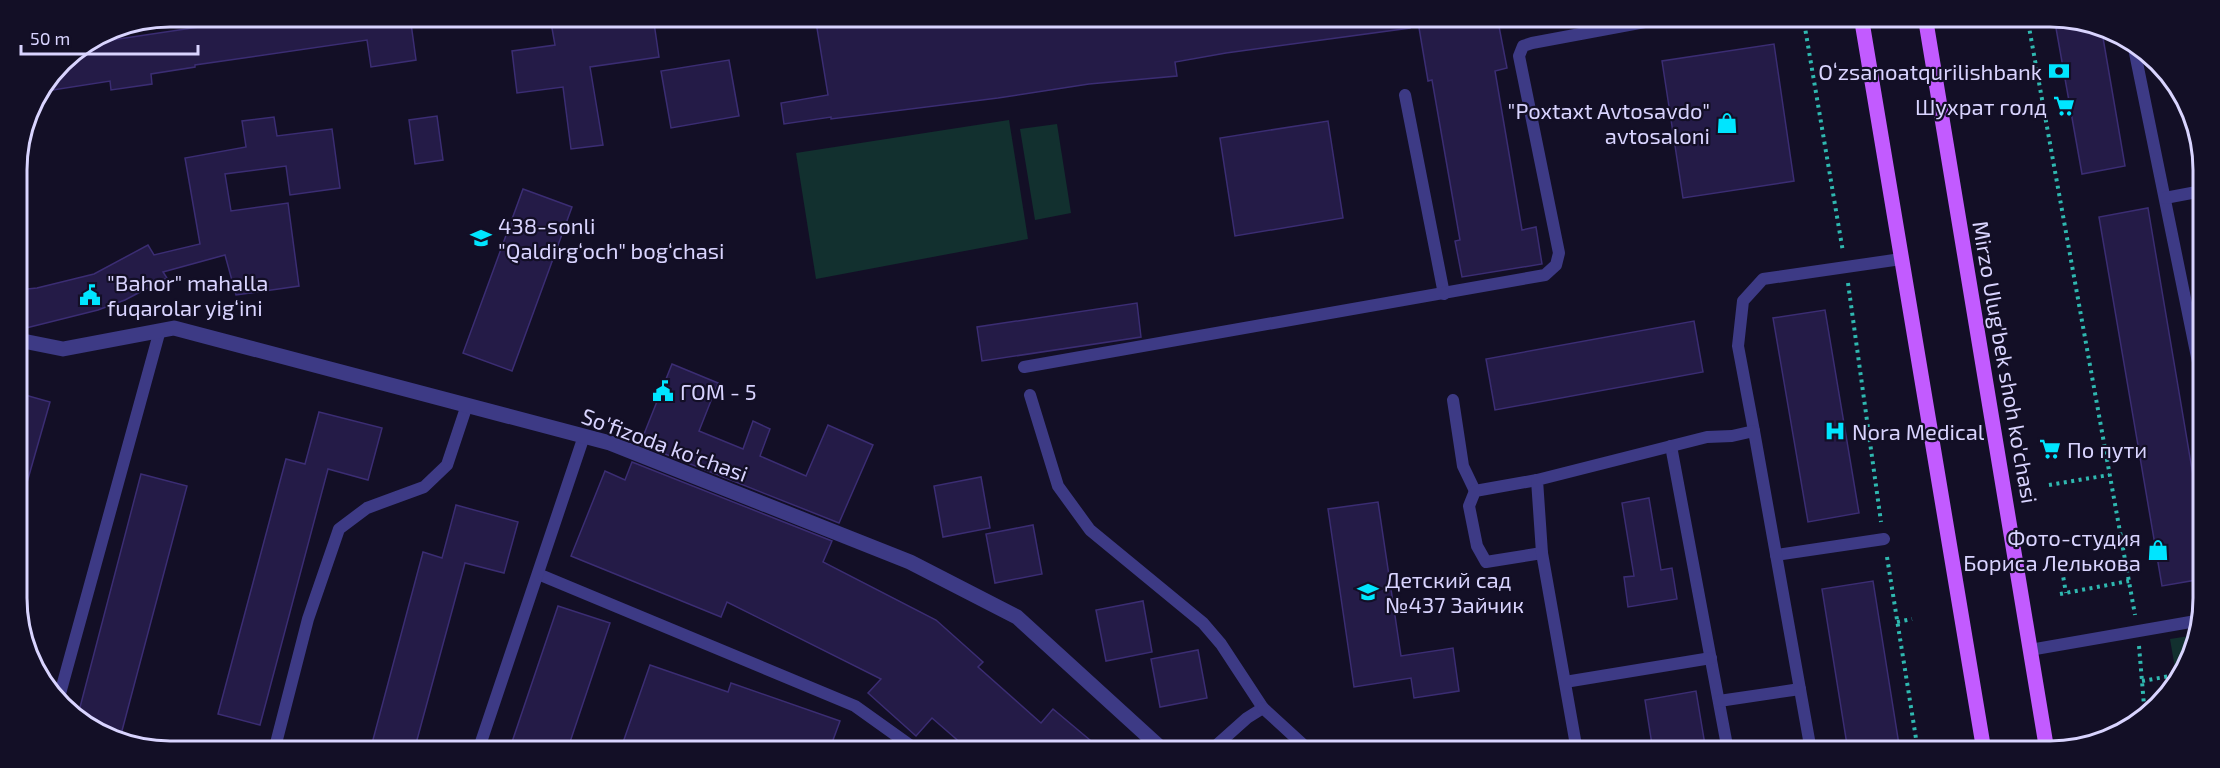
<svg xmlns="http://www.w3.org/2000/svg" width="2220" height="768" viewBox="0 0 2220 768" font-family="'Exo 2',sans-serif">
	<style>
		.green { fill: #12302f }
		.building { fill: #241b47; stroke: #3b2d73; stroke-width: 1.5 }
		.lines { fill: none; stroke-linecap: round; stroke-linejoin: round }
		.path { stroke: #2fb8b0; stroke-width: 4; stroke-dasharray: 3 4.5; stroke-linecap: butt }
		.lane { stroke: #3d3a85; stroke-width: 12 }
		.street { stroke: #3d3a85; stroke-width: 15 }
		.primary { stroke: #c25bff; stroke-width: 15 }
		.labels { text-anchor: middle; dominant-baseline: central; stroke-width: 4.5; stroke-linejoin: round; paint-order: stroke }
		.poi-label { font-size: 22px; fill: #d9d4ff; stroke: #130f26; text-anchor: start }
		.street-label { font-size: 22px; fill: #d9d4ff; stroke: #130f26 }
		.rim { fill: none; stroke: #d9d4ff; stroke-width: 3 }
	</style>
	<rect width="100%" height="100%" fill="#130f26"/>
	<g class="green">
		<path d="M1009,120L1028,239L816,279L796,153Z"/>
		<path d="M1057,124L1071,213L1035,220L1020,129Z"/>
		<path d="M2196,635L2195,647L2176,674L2170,639Z"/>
	</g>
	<g class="building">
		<path d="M272,16H410L416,60L371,67L367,40L195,65V67L151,74L152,84L111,90L110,81L40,92L68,55L85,44Z"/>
		<path d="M653,16L659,57L590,67L603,145L571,149L563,87L517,93L512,51L555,45L550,17Z"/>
		<path d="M815,16H1409L1410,28L1226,53L1175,62L1177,76L1089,84L998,98L831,119V117L784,124L781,103L828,95Z"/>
		<path d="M1417,16H1497L1507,68L1495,71L1522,230L1536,227L1542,264L1462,277L1455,241L1460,240L1432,80L1428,81Z"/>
		<path d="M2054,17L2101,26L2125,166L2082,174Z"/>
		<path d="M1774,44L1794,181L1683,198L1662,61Z"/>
		<path d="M729,60L739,116L671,128L661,71Z"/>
		<path d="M437,116L443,160L415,164L409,120Z"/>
		<path d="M274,117L277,136L332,129L340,188L290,195L286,166L225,174L231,211L288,203L299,286L236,295L225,255L163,272L167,278L125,300L98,310L18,330V290L37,288L94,274L148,245L154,255L200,244L185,158L246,147L242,121Z"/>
		<path d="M1328,121L1343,218L1235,236L1220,138Z"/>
		<path d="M523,189L572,207L512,371L463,353Z"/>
		<path d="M2148,208L2197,499L2196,580L2162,586L2099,217Z"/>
		<path d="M1137,303L1141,337L982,361L977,327Z"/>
		<path d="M1825,310L1859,513L1808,522L1773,318Z"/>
		<path d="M1694,321L1703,372L1495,410L1486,359Z"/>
		<path d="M672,364L718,383L699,431L743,449L753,421L770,429L760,456L806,476L828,425L873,445L839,523L640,444Z"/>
		<path d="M18,393L50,402L24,493H19Z"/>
		<path d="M319,412L382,428L368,480L328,469L260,725L218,714L286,459L305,464Z"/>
		<path d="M632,462L832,541L823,562L936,620L983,662L978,667L1041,723L1053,709L1103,751H970L932,718L916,736L868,693L881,679L727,602L721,617L571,556L605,471L625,480Z"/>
		<path d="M141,474L187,486L119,742L78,715Z"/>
		<path d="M981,477L990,528L943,537L934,486Z"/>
		<path d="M1649,498L1661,570L1672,568L1677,599L1628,607L1624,577L1634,576L1622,503Z"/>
		<path d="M1378,502L1401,656L1453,648L1459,691L1414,698L1411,678L1354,687L1328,509Z"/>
		<path d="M456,505L518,522L504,573L465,563L414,751H370L423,552L442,558Z"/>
		<path d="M1033,525L1042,574L995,583L986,534Z"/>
		<path d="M1873,581L1900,751H1848L1822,589Z"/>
		<path d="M1143,601L1152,652L1106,661L1096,610Z"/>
		<path d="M558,606L610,623L567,751H509Z"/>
		<path d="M1198,650L1207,698L1160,707L1151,659Z"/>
		<path d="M650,665L728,692L731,683L840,721L829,751H620Z"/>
		<path d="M1696,691L1706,751H1653L1645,700Z"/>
	</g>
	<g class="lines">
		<g class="path">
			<path d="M1803,16L1843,252"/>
			<path d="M2027,16L2135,615"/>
			<path d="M1848,283L1881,522"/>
			<path d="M2049,485L2109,475"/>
			<path d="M1887,557L1918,751"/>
			<path d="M2062,570L2066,593"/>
			<path d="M2060,594L2129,581"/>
			<path d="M1897,622L1912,619"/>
			<path d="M2139,646L2145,717"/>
			<path d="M2142,681L2176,675"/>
		</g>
		<g class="lane">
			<path d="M2134,48L2199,367"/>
			<path d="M1405,95L1444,294"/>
			<path d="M2165,198L2202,191"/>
			<path d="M1024,367L1545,275L1556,265L1559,253L1519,56L1523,46L1532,43L1677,16"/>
			<path d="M1030,395L1058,486L1090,530L1203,623L1221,644L1263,708L1247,718L1210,751"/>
			<path d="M1453,400L1463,466L1475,491"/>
			<path d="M1754,431L1738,346L1743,301L1763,279L1901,259"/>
			<path d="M1671,446L1728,751"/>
			<path d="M1537,480L1475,491L1469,506L1477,546L1486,562L1542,553"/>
			<path d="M1776,555L1884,539"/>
			<path d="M538,574L855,706L918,751"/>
			<path d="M2030,650L2196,621"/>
			<path d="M1565,682L1711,658"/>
			<path d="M58,701L160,330"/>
			<path d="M1719,701L1800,689"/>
			<path d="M1263,708L1310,751"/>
			<path d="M274,751L308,619L339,529L367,508L424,487L447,465L467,405"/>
			<path d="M478,751L584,436"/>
			<path d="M1577,751L1542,553L1537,480L1707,437L1732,436L1754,431L1811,751"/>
		</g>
		<path class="street" d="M18,340L63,349L174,328L610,443L910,562L1017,617L1164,751"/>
		<g class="primary">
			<path d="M1861,16L1984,751"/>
			<path d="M1925,16L2047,751"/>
		</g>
	</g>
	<defs>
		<symbol id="bank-bare" viewBox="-9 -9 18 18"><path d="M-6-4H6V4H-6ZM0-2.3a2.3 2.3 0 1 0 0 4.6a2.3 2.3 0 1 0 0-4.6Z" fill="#00e5ff" stroke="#130f26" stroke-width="2.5" paint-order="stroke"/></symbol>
		<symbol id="supermarket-bare" viewBox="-9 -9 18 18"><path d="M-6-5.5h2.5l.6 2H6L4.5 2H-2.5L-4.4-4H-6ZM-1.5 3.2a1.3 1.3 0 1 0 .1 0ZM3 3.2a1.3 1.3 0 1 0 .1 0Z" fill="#00e5ff" stroke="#130f26" stroke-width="2.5" paint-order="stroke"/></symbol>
		<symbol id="shop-bare" viewBox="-9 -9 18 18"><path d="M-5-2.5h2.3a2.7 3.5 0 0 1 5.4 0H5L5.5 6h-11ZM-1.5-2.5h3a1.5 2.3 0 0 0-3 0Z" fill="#00e5ff" stroke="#130f26" stroke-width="2.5" paint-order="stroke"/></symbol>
		<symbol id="school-bare" viewBox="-9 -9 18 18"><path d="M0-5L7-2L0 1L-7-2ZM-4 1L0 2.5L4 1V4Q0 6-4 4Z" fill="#00e5ff" stroke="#130f26" stroke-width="2.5" paint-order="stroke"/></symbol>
		<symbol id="civic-bare" viewBox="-9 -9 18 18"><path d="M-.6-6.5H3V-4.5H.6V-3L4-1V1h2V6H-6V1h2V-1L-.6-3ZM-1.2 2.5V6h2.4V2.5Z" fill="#00e5ff" stroke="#130f26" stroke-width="2.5" paint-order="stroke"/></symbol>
		<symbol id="hospital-bare" viewBox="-9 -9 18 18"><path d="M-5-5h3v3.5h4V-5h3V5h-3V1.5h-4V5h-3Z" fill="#00e5ff" stroke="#130f26" stroke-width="2.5" paint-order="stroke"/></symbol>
	</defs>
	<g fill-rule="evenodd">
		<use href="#bank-bare" x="2044" y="56" width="30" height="30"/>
		<use href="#supermarket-bare" x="2049" y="91" width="30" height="30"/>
		<use href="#shop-bare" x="1712" y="108" width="30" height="30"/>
		<use href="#school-bare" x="466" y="223" width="30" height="30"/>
		<use href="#civic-bare" x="75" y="280" width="30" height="30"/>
		<use href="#civic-bare" x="648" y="376" width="30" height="30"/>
		<use href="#hospital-bare" x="1820" y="416" width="30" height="30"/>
		<use href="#supermarket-bare" x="2035" y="434" width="30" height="30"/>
		<use href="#shop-bare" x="2143" y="535" width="30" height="30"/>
		<use href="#school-bare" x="1353" y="577" width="30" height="30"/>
	</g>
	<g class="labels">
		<g class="poi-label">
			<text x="2042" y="71" text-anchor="end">Oʻzsanoatqurilishbank</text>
			<text x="2047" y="106" text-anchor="end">Шухрат голд</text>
			<text x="1710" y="110" text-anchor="end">"Poxtaxt Avtosavdo"<tspan x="1710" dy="25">avtosaloni</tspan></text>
			<text x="498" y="225">438-sonli<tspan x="498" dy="25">"Qaldirg‘och" bog‘chasi</tspan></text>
			<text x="107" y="282">"Bahor" mahalla<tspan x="107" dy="25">fuqarolar yig‘ini</tspan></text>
			<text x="680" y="391">ГОМ - 5</text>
			<text x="1852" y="431">Nora Medical</text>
			<text x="2067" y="449">По пути</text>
			<text x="2141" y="537" text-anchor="end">Фото-студия<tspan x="2141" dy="25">Бориса Лелькова</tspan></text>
			<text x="1385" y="579">Детский сад<tspan x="1385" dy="25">№437 Зайчик</tspan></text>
		</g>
		<g class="street-label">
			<text transform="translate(2006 362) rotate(80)">Mirzo Ulug'bek shoh ko'chasi</text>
			<text transform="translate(665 444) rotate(20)">So'fizoda ko'chasi</text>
		</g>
	</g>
	<path d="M0 0H2220V768H0ZM170 27H2050A143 143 0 0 1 2193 170V598A143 143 0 0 1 2050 741H170A143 143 0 0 1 27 598V170A143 143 0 0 1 170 27Z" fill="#130f26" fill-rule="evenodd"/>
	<path class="rim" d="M170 27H2050A143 143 0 0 1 2193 170V598A143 143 0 0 1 2050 741H170A143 143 0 0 1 27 598V170A143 143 0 0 1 170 27Z"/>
	<path d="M21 45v9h177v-9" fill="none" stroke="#d9d4ff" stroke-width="3"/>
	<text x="30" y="45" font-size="18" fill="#d9d4ff" stroke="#130f26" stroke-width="4.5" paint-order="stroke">50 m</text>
</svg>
